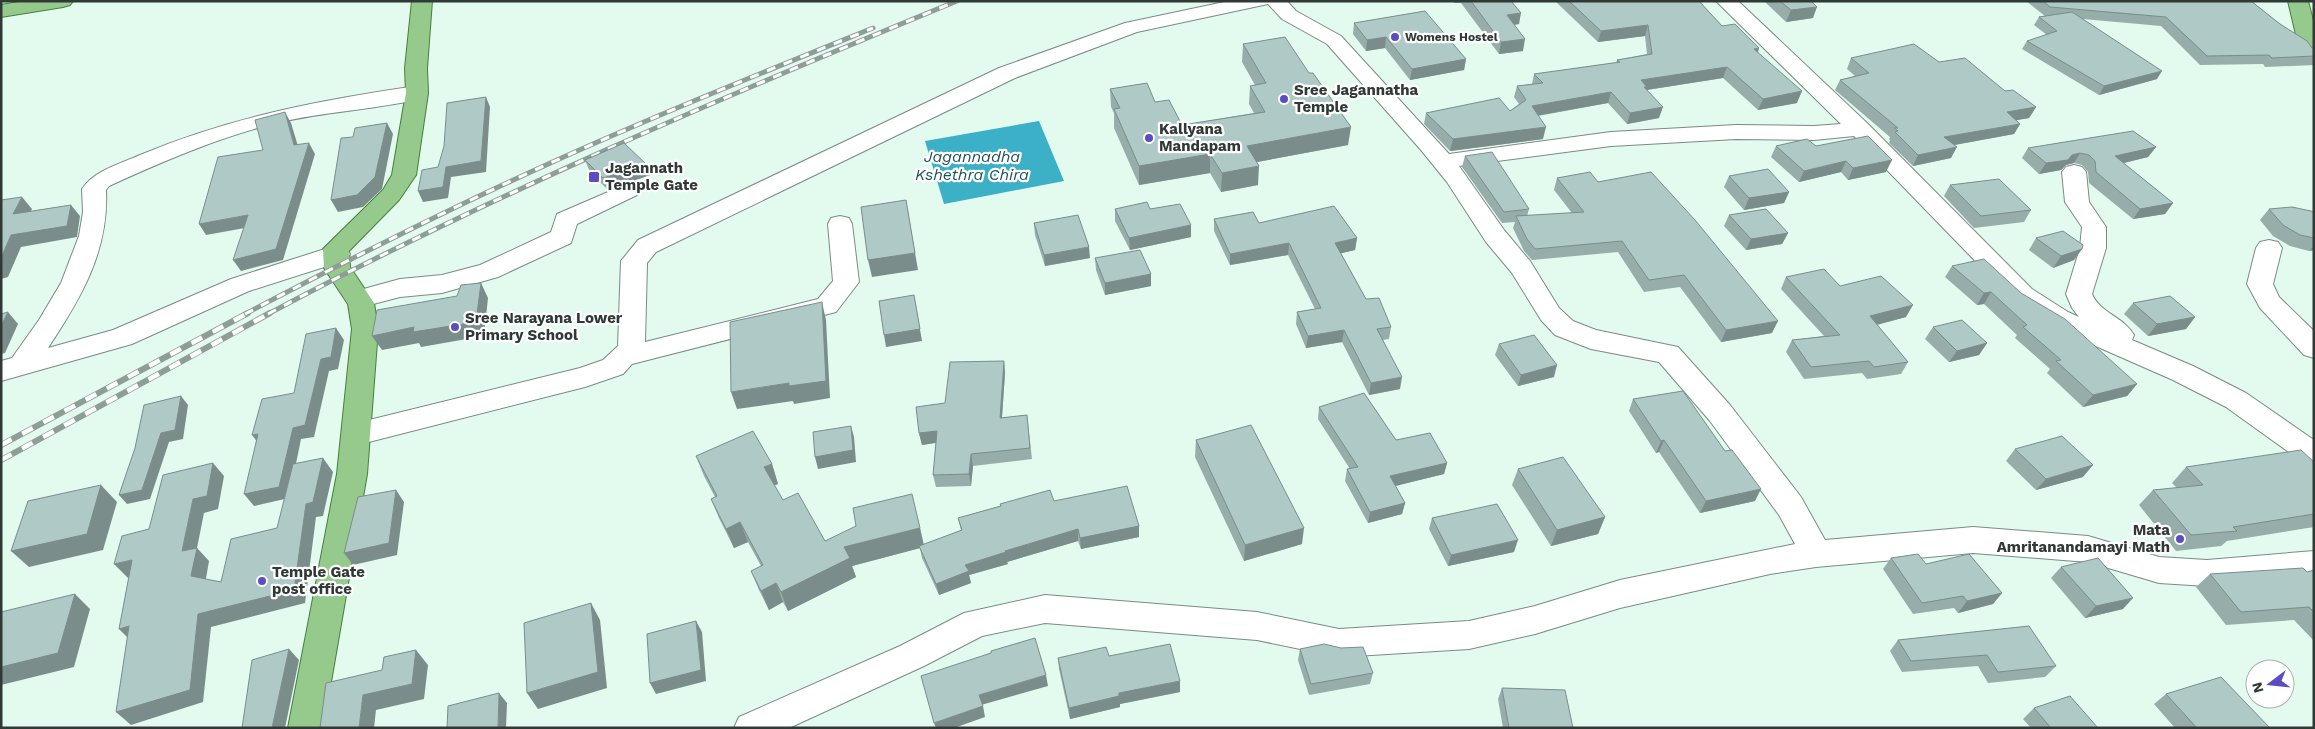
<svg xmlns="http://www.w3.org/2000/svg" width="2315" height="729" viewBox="0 0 2315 729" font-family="'Work Sans',sans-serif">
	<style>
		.water { fill: #3bb0c6 }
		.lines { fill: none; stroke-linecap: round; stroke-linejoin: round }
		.minor-casing { stroke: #788c82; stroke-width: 2 }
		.major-casing { stroke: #44803c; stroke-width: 2 }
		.minor { fill: #fff; fill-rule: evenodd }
		.major { fill: #95ca8c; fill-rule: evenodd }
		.rail-far1-casing { stroke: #8e9e97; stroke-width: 5 }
		.rail-casing { stroke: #8e9e97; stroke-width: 6 }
		.rail-far1 { stroke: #fff; stroke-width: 3; stroke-dasharray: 9; stroke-linecap: butt }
		.rail { stroke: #fff; stroke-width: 4.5; stroke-dasharray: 12; stroke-linecap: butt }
		.wall { fill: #96adaa }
		.shaded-wall { fill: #7a8d8b }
		.building { fill: #afc9c6; stroke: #7a8d8b }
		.poi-dot { fill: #5c4cc4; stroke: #fff; stroke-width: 2 }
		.labels { text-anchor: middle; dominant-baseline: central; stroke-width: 4.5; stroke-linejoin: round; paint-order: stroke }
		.far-poi-label { font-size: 12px; font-weight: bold; fill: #303935; stroke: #fff; text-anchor: start }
		.poi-label { font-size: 15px; font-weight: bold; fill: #303935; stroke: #fff; text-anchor: start }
		.water-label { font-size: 16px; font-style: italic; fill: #21515b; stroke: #fff }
	</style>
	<rect width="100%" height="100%" fill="#e3faef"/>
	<path class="water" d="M1039,121L1064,181L944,204L925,141Z"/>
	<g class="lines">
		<defs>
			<g id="minor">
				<path d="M1229,1H1287L1296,11L1341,36L1449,154L1611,132L1736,125L1814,126L1841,124L1716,1H1738L1868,124L2032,289L2068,312L2079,317L2072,308L2066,294L2080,248L2082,227L2065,202L2062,172L2066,167L2074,165L2082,167L2086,172L2089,202L2106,227V248L2092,294C2100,313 2124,317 2134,335L2132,340L2193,366L2246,393L2314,440V466L2304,463L2226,407L2173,380L2050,326L2014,301L1854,136L1814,140L1736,139L1611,146L1459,166L1504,230L1530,261L1559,308L1573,321L1596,330L1678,347L1730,405L1801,497L1825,540L1973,527L2088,536L2159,557L2207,560L2314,551V577L2207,586L2159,583L2088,562L1973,553L1816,567L1770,574L1620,608L1535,634L1469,649L1339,657L1257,640L1045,623L982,636L924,666L789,728H734L739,717L900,646L964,613L1045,595L1257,612L1339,629L1469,621L1535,606L1620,580L1795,544L1779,515L1710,421L1659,362L1591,349L1555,335L1541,320L1512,273L1486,242L1447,182L1421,150L1327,44L1282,19L1268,4L1137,32L1015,78L656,252L647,263L645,342L818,299L833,281L828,224L831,218L840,216L849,218L852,224L859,282L836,312L632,364L623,374L585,387L357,445L347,442L343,434L347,426L357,423L580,368L603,360L618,346L621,261L638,240L999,68L1125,23Z"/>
				<path d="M417,86L425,88L428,93L425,98C379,109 331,111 285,121C224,135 166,160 109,186L106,190C109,251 81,298 48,348L113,330L231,279L328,248L337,246L346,248L350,254L346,260L249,291L132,344L1,381V361L12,358L39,320L61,283L79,236L83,212L82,189C95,170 120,164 140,155C231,117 320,100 417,86Z"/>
				<path d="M629,183L637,185L641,190L637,195L577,224L571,243L498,277L442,293L400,297L358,308L349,305L345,299L349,293L400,279L442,275L480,265L551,232L557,214Z"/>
				<path d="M2269,240L2278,242L2282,248L2273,284L2279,297L2314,331V358L2304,355L2260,308L2247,284L2256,248L2260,242Z"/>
			</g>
			<g id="major">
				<path d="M24,1H73L70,5L63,7L1,17V5Z"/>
				<path d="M412,1H432L427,68L428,93L416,175L399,200L349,251L350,267L374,303L378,329L367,474L323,728H288L337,474L352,329L348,304L324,268L323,249L383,190L392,175L406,93L405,68Z"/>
				<path d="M2288,1H2308L2314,24V58L2307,56L2298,43Z"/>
			</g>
		</defs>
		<use href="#minor" class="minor-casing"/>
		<use href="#major" class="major-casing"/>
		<use href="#minor" class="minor"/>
		<use href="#major" class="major"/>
		<defs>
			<g id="rail-far1">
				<path d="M245,314C344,262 444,211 546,165C654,116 764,72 873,28"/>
				<path d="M268,314C491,195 723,97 957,1"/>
			</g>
			<g id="rail">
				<path d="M1,445L248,313"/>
				<path d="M1,460L270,313"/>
			</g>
		</defs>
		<use href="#rail-far1" class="rail-far1-casing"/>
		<use href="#rail" class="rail-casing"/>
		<use href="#rail-far1" class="rail-far1"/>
		<use href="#rail" class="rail"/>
	</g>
	<g class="wall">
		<path d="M1453,1H1511L1519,24L1514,25L1523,51L1499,54L1461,3H1454Z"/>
		<path d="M1555,1H1699L1722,26L1759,48L1758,53L1797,103L1758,110L1723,78L1647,90L1659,118L1627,124L1608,103L1538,116L1543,139L1450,151L1424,124L1426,113L1510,111L1519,104L1514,97L1517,86L1532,84L1534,74L1616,63L1617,60L1647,54L1645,36L1598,42Z"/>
		<path d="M1764,1H1811L1813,18L1786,22Z"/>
		<path d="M2026,1H2251L2280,24L2314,48V65L2265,67L2263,64L2200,65L2161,26L2083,19L2157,79L2099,95L2022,49L2027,41L2047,35L2034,25L2039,17L2047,16H2045Z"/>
		<path d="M1354,23L1466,59L1464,70L1410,80L1385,48L1366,51L1353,34Z"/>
		<path d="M1243,44L1348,145L1257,162L1258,185L1221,192L1210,173L1139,185L1114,128V113L1111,107L1110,89L1155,102L1182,125L1254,113L1249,104L1250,86L1255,85L1242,62Z"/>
		<path d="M1851,58L1939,62L2005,91L2036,107L2029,118L2016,120L2020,124L2014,134L1954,145L1951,158L1913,166L1889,143L1890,140L1889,139L1890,137L1835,90L1840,80L1855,76L1847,69Z"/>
		<path d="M1776,146H1816L1886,172L1848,180L1841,172L1799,182L1771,157Z"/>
		<path d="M2156,147L2148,157L2123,163L2173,203L2165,214L2133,219L2089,183L2088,172L2082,165L2074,163L2066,165L2061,170L2039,174L2022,158L2028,148Z"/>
		<path d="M1465,156L1529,209L1527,216L1572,213L1554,190L1557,178L1598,182L1772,333L1721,342L1680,287L1644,292L1618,252L1532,260L1524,251L1513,228L1515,222L1502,223L1462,167Z"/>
		<path d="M585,160L646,164L650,175L608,190L590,172Z"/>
		<path d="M1729,176L1789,192L1784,203L1744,210L1724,187Z"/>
		<path d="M1950,185L2031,210L2024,222L1974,228L1944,196Z"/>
		<path d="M1115,209H1150L1191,225V237L1130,250L1115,221Z"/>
		<path d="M2269,209L2314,212V250L2309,251L2290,246L2273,236L2260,220Z"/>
		<path d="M1729,215L1788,233L1782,244L1746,250L1724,226Z"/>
		<path d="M1214,219L1259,223L1357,238L1355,250L1341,253L1366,299L1391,327L1389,339L1383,340L1400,389L1369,395L1342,342L1306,348L1296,324L1297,312L1315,309L1288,255L1230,265L1214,231Z"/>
		<path d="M1034,223L1090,258L1045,266L1035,235Z"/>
		<path d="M2036,238L2082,249L2074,260L2053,268L2029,250Z"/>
		<path d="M1095,258L1151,286L1105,295L1096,270Z"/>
		<path d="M1952,266L2021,293L2137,384L2127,396L2083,407L2047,373L2050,369L2015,338L2017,335L1984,304L1977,305L1945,277Z"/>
		<path d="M1786,277L1840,286L1906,317L1877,325L1908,362L1901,374L1867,379L1862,373L1804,379L1786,352L1792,340L1824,336L1781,289Z"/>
		<path d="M2133,303L2195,317L2186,329L2148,336L2124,314Z"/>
		<path d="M1933,327L1987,343L1979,355L1949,362L1925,339Z"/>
		<path d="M1499,344L1554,377L1518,386L1495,355Z"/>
		<path d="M1004,361L1005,373L1002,418L1027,415L1032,459L973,466L971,486L936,487L933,475L936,443L922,445L919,433L945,403Z"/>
		<path d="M1633,399L1725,451L1755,501L1700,513L1659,452L1656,453L1629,411Z"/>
		<path d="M1319,407L1447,463L1444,474L1395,486L1405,503L1402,514L1368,523L1345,481L1347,469H1350L1318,419Z"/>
		<path d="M1196,440L1302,544L1244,561L1195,457Z"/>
		<path d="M2015,449L2083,477L2036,490L2006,461Z"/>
		<path d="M696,456L772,464L778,484L774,485L783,500L825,541L920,528L924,545L961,530L958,518L1000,506V504L1054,501L1139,526V537L1081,549L1078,541L1007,562L1008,564L969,575L971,583L939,595L922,558L920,548L852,566L856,577L788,611L783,602L769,610L759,590L751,571L761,566L748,542L734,548L719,518L711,499L715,497L704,476Z"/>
		<path d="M2314,462V527L2227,541L2221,546L2176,551L2139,505L2153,490L2177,488L2172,483L2186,467Z"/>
		<path d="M1518,469L1605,517L1598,534L1551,546L1512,485Z"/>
		<path d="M1432,518L1514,552L1448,566L1429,529Z"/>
		<path d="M1891,558L1926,564L2002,593L1993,604L1958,613L1954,608L1913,614L1883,569Z"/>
		<path d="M2061,567L2123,609L2085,618L2051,578Z"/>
		<path d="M2314,570V641L2294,620L2226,625L2196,587L2210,574L2307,572Z"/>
		<path d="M1898,640L2056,666L2045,677L1988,683L1978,666L1902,672L1890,651Z"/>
		<path d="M1300,649L1373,673L1370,684L1309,695L1298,660Z"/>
		<path d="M1109,656L1180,692L1120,704V707L1070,719L1059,669L1058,658Z"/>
		<path d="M1502,688L1573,728H1503L1498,699Z"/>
		<path d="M2166,694L2270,728H2175L2154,704Z"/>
		<path d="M2034,708L2098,728H2031L2023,719Z"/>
	</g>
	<g class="shaded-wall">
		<path d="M1817,7L1813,18L1786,22L1791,10Z"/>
		<path d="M1521,13L1519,24L1504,26L1507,15Z"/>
		<path d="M1648,25L1645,36L1598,42L1601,31Z"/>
		<path d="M1386,37L1385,48L1366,51L1367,40Z"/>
		<path d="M1525,39L1523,51L1499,54L1501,42Z"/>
		<path d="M1759,48L1755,59L1754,49Z"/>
		<path d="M1466,59L1464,70L1410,80L1412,69Z"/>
		<path d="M1727,67L1723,78L1646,90L1641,80Z"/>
		<path d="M2162,71L2157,79L2099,95L2104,86Z"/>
		<path d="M1802,91L1797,103L1758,110L1763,99Z"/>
		<path d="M1611,92L1608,103L1529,117L1532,106Z"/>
		<path d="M486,97L490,107L486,172L451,177L448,198L423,202L418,191L446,167Z"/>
		<path d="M1663,107L1659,118L1627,124L1630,113Z"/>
		<path d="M2036,107L2029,118L2001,123L2007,112Z"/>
		<path d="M285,112L291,123L301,156L294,145Z"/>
		<path d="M387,123L393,134L382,189L363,207L338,212L331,200Z"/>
		<path d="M2020,124L2014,134L1938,148L1944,137Z"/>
		<path d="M1351,127L1348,145L1246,164L1247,146Z"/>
		<path d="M1546,127L1543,139L1450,151L1453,139Z"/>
		<path d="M309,143L315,154L283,260L241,271L233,260Z"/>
		<path d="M1957,147L1951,158L1913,166L1918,155Z"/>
		<path d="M2156,147L2148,157L2108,167L2115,156Z"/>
		<path d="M2080,153L2074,163L2066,165L2061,170L2039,174L2046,163Z"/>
		<path d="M1210,154V173L1139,185V166Z"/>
		<path d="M1892,160L1886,172L1848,180L1853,168Z"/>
		<path d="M1846,161L1841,172L1799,182L1804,171Z"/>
		<path d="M646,164L650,175L608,190L603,178Z"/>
		<path d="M1259,166L1258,185L1221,192L1222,173Z"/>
		<path d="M1789,192L1784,203L1744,210L1749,198Z"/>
		<path d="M22,197L32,209L23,226L13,214Z"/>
		<path d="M906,200L918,270L872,277L868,260Z"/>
		<path d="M2173,203L2165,214L2133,219L2140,209Z"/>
		<path d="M71,205L80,216L77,237L21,247L8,277L1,279V258L11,235Z"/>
		<path d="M248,215L256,226L206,235L199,224Z"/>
		<path d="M1191,225V237L1130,250L1129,238Z"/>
		<path d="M1788,233L1782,244L1746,250L1751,239Z"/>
		<path d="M1357,238L1355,250L1334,255L1335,243Z"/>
		<path d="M1289,243L1288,255L1230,265V254Z"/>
		<path d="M2314,246V250L2309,251Z"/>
		<path d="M1089,247L1090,258L1045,266L1044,255Z"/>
		<path d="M2082,249L2074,260L2053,268L2061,256Z"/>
		<path d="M1151,274V286L1105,295V283Z"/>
		<path d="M481,283L488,298L484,336L421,347L419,343L382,350L372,336L414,327Z"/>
		<path d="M1991,292L1984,304L1977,305L1984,293Z"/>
		<path d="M914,295L922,341L886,347L884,335Z"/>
		<path d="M822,302L826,320L830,398L794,404L793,401L737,409L731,392L789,383Z"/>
		<path d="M1913,305L1906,317L1864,328L1870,316Z"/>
		<path d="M8,312L18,324L5,353L1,354V326Z"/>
		<path d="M2195,317L2186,329L2148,336L2157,324Z"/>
		<path d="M1778,321L1772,333L1721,342L1726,330Z"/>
		<path d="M336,328L344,340L338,369L329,371L314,437L301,439L289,498L254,506L244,494L321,359Z"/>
		<path d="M1344,330L1342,342L1306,348L1308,336Z"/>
		<path d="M1987,343L1979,355L1949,362L1957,351Z"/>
		<path d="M1004,361L1005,373L1001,430L1000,418Z"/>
		<path d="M1557,365L1554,377L1518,386L1521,375Z"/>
		<path d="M1402,377L1400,389L1369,395L1371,383Z"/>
		<path d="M2137,384L2127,396L2083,407L2093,395Z"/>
		<path d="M181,396L188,405L183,439L169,442L150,499L127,504L119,495L161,433Z"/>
		<path d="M851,426L854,437L856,462L818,469L815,457Z"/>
		<path d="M937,431L940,442L922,445L919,433Z"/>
		<path d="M258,434L261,447L252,435Z"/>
		<path d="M1664,440L1659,452L1656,453L1661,441Z"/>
		<path d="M971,454L973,466L971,486L969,474Z"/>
		<path d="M323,458L333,472L323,516L316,517L305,603L211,627L203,702L131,725L116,712L198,614L306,504Z"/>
		<path d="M213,463L224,476L218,509L204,513L197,548L209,561L204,590L191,576L182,551L193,499Z"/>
		<path d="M1447,463L1444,474L1387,488L1390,476Z"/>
		<path d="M772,464L778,484L771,487L764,467Z"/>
		<path d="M2093,465L2083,477L2036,490L2046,479Z"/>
		<path d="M101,485L117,502L103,550L29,567L11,551Z"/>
		<path d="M1761,489L1755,501L1700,513L1706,501Z"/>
		<path d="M396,490L404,502L397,555L353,565L344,553Z"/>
		<path d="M1405,503L1402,514L1368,523L1370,512Z"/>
		<path d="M1605,517L1598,534L1551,546L1557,530Z"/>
		<path d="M740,522L748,542L734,548L726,529Z"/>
		<path d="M1139,526V537L1081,549L1080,538Z"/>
		<path d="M920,528L924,547L852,566L856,577L788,611L781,592L844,547Z"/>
		<path d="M1304,528L1302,544L1244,561L1245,545Z"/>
		<path d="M1078,529V541L1007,562L1008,564L969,575L971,583L939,595L936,584L965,565L1005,551Z"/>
		<path d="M1518,540L1514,552L1448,566L1451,555Z"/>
		<path d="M132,560L145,574L128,578L114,564Z"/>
		<path d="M776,583L783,602L769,610L761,591Z"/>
		<path d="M2002,593L1993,604L1958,613L1967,601Z"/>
		<path d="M75,594L90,609L74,667L1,685V667Z"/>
		<path d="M2133,598L2123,609L2085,618L2096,606Z"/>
		<path d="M591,603L600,620L607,688L538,709L527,693Z"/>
		<path d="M696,621L702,632L706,681L656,694L650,683Z"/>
		<path d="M129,626L132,642L119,629Z"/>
		<path d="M289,649L299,660L285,728H272Z"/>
		<path d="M416,650L428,665L424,699L376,710L374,728H359L363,695Z"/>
		<path d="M1046,675L1048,686L981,705L979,695Z"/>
		<path d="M1180,681V692L1120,704V707L1070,719L1069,708L1119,693Z"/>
		<path d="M499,693L507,703L506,728H498Z"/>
		<path d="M983,706L985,717L954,728H936L934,723Z"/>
	</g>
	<g class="building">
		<path d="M1471,1H1511L1521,13L1507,15L1525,39L1501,42Z"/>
		<path d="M1569,1H1699L1722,26L1735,24L1759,48L1754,49L1802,91L1763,99L1727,67L1641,80L1647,87H1644L1663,107L1630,113L1611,92L1532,106L1546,127L1453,139L1426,113L1499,98L1510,111L1526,100L1517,86L1543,83L1534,74L1620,62L1617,60L1652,54L1648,25L1601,31Z"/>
		<path d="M1780,1H1811L1817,7L1791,10Z"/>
		<path d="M2043,1H2251L2280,24L2307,41L2312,48H2314V56L2272,58L2269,55L2207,56L2166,17L2050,7Z"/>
		<path d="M1425,11L1466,59L1412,69L1386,37L1367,40L1354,23Z"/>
		<path d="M2072,12L2162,71L2104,86L2027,41L2057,31L2039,17Z"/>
		<path d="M1285,37L1309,73H1313L1351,127L1247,146L1259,166L1222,173L1210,154L1139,166L1114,109L1120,108L1110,89L1147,83L1155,102L1169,100L1182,125L1265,112L1250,86L1266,83L1243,44Z"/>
		<path d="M1914,44L1939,62L1965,58L2005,91L2013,90L2036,107L2007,112L2020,124L1944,137L1957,147L1918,155L1895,132L1898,131L1894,128H1898L1840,80L1869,73L1851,58Z"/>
		<path d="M486,97L481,161L446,167L443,187L418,191L422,170L438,167L444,146L447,103Z"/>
		<path d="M285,112L294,145L309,143L276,249L233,260L248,215L199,224L218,157L263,150L255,120Z"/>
		<path d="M387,123L375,177L357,195L331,200L341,138L353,137L355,128Z"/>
		<path d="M2133,131L2156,147L2115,156L2173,203L2140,209L2096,172L2095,161L2089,155L2080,153L2072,155L2068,160L2046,163L2028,148Z"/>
		<path d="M1868,136L1892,160L1853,168L1846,161L1804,171L1776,146L1807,139L1816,146Z"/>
		<path d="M624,143L646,164L603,178L585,160Z"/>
		<path d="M1492,152L1529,209L1504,212L1465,156Z"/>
		<path d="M1768,169L1789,192L1749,198L1729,176Z"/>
		<path d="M1590,172L1598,182L1651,172L1695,220L1778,321L1726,330L1684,275L1649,280L1622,241L1535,249L1527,239L1516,216L1584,212L1557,178Z"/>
		<path d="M1999,179L2031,210L1981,216L1950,185Z"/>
		<path d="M22,197L13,214L71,205L67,226L11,235L1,258V200Z"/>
		<path d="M906,200L915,253L868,260L861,207Z"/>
		<path d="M1147,202L1150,209L1180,204L1191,225L1129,238L1115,209Z"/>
		<path d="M1334,206L1357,238L1335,243L1366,299L1379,298L1391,327L1377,329L1402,377L1371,383L1344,330L1308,336L1297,312L1321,308L1289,243L1230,254L1214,219L1253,212L1259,223Z"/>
		<path d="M2292,207L2311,211L2314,212V238L2300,235L2283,225L2269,209Z"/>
		<path d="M1766,209L1788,233L1751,239L1729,215Z"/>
		<path d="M1078,215L1089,247L1044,255L1034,223Z"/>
		<path d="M2063,231L2083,245L2082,249L2061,256L2036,238Z"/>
		<path d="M1140,250L1151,274L1105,283L1095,258Z"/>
		<path d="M1984,259L2021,293L2065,319L2137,384L2093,395L2056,361L2061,360L2023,327L2027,325L1991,292L1984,293L1952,266Z"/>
		<path d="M1824,269L1840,286L1881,276L1913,305L1870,316L1908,362L1874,367L1869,361L1811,367L1792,340L1840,335L1786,277Z"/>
		<path d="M481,283L476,322L413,332L414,327L372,336L377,310L457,296L461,285Z"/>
		<path d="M914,295L920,329L884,335L879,301Z"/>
		<path d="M2170,296L2195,317L2157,324L2133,303Z"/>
		<path d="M822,302L826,381L789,386V383L731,392L730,322Z"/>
		<path d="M8,312L1,326V314Z"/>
		<path d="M1962,320L1987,343L1957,351L1933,327Z"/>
		<path d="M336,328L331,357L321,359L305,425L293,428L279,487L244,494L258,434L252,435L262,399L294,393L306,334Z"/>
		<path d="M1534,335L1557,365L1521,375L1499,344Z"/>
		<path d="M1004,361L1000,418L1027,415L1030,448L971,454L969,474L933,475L937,431L919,433L916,407L945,403L950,362Z"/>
		<path d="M1683,391L1725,451L1732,450L1761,489L1706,501L1664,440L1661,441L1633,399Z"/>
		<path d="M1364,393L1396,440L1430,433L1447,463L1390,476L1405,503L1370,512L1347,469L1358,467L1319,407Z"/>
		<path d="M181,396L175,430L161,433L142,490L119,495L135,448L144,405Z"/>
		<path d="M1251,425L1304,528L1245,545L1196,440Z"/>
		<path d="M851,426L853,450L815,457L813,432Z"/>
		<path d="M753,431L772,464L764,467L783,500L798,493L825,541L856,526L853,508L912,494L920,528L844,547L850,558L781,592L776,583L761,591L751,571L763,565L740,522L726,529L711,499L717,496L696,456Z"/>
		<path d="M2062,436L2093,465L2046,479L2015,449Z"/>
		<path d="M2301,450L2314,462V514L2233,527L2237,531L2191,535L2153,490L2203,485L2186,467Z"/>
		<path d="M1563,457L1605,517L1557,530L1518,469Z"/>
		<path d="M323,458L313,502L306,504L294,590L198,614L190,690L116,712L129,626L119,629L132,560L114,564L122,536L149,529L163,475L213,463L207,496L193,499L182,551L197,548L191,576L221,582L231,539L277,528L293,464Z"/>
		<path d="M101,485L87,534L11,551L28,501Z"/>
		<path d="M1127,486L1139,526L1080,538L1078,529L1005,551L1006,552L965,565L969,571L936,584L919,546L962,530L958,518L1001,506L1000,504L1050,490L1054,501Z"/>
		<path d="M396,490L389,543L344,553L358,497Z"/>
		<path d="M1497,504L1518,540L1451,555L1432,518Z"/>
		<path d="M1918,554L1926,564L1969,554L2002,593L1967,601L1963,596L1922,603L1891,558Z"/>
		<path d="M2098,558L2133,598L2096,606L2061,567Z"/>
		<path d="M2303,568L2307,572L2314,570V612L2309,607L2241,612L2210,574Z"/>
		<path d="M75,594L58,653L1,667V612Z"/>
		<path d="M591,603L598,672L527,693L524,623Z"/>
		<path d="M696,621L701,670L650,683L647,634Z"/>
		<path d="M2029,626L2056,666L1998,672L1987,655L1911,661L1898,640Z"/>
		<path d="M1035,638L1046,675L979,695L983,706L934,723L921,676L991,653V651Z"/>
		<path d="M1170,644L1180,681L1119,693V696L1069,708L1058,658L1106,647L1109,656Z"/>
		<path d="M1324,644L1341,648L1363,647L1373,673L1311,684L1300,649Z"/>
		<path d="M289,649L272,728H242L252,660Z"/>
		<path d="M416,650L412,684L363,695L359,728H320L326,683L382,670L384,657Z"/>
		<path d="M2221,677L2270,728H2197L2166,694Z"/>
		<path d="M1502,688L1565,690L1573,728H1509Z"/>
		<path d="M499,693L498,728H447L448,706Z"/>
		<path d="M2070,696L2098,728H2051L2034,708Z"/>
	</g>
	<g class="poi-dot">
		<circle cx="1395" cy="37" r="5"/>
		<circle cx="1284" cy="99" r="5"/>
		<circle cx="1149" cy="138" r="5"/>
		<rect x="588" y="171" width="12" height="12" rx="2.5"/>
		<circle cx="455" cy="327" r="5"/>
		<circle cx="2180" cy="539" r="5"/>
		<circle cx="262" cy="581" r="5"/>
	</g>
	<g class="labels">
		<g class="far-poi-label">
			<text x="1405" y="37">Womens Hostel</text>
		</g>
		<g class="poi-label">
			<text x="1294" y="90">Sree Jagannatha<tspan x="1294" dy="17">Temple</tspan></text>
			<text x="1159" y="129">Kallyana<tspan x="1159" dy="17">Mandapam</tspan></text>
			<text x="605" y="168">Jagannath<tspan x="605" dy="17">Temple Gate</tspan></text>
			<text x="465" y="318">Sree Narayana Lower<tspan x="465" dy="17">Primary School</tspan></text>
			<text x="2170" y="530" text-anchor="end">Mata<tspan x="2170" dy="17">Amritanandamayi Math</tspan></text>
			<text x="272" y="572">Temple Gate<tspan x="272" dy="17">post office</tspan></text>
		</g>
		<g class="water-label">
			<text x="972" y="156">Jagannadha<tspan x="972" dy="18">Kshethra Chira</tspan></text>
		</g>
	</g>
	<rect width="2315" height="729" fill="none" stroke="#303935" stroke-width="5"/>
	<g transform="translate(2270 684) rotate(254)"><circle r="24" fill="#ffffff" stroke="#acb0ae"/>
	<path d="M0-4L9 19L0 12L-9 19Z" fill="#5c4cc4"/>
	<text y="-8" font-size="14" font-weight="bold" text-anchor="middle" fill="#303935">N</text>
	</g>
</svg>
